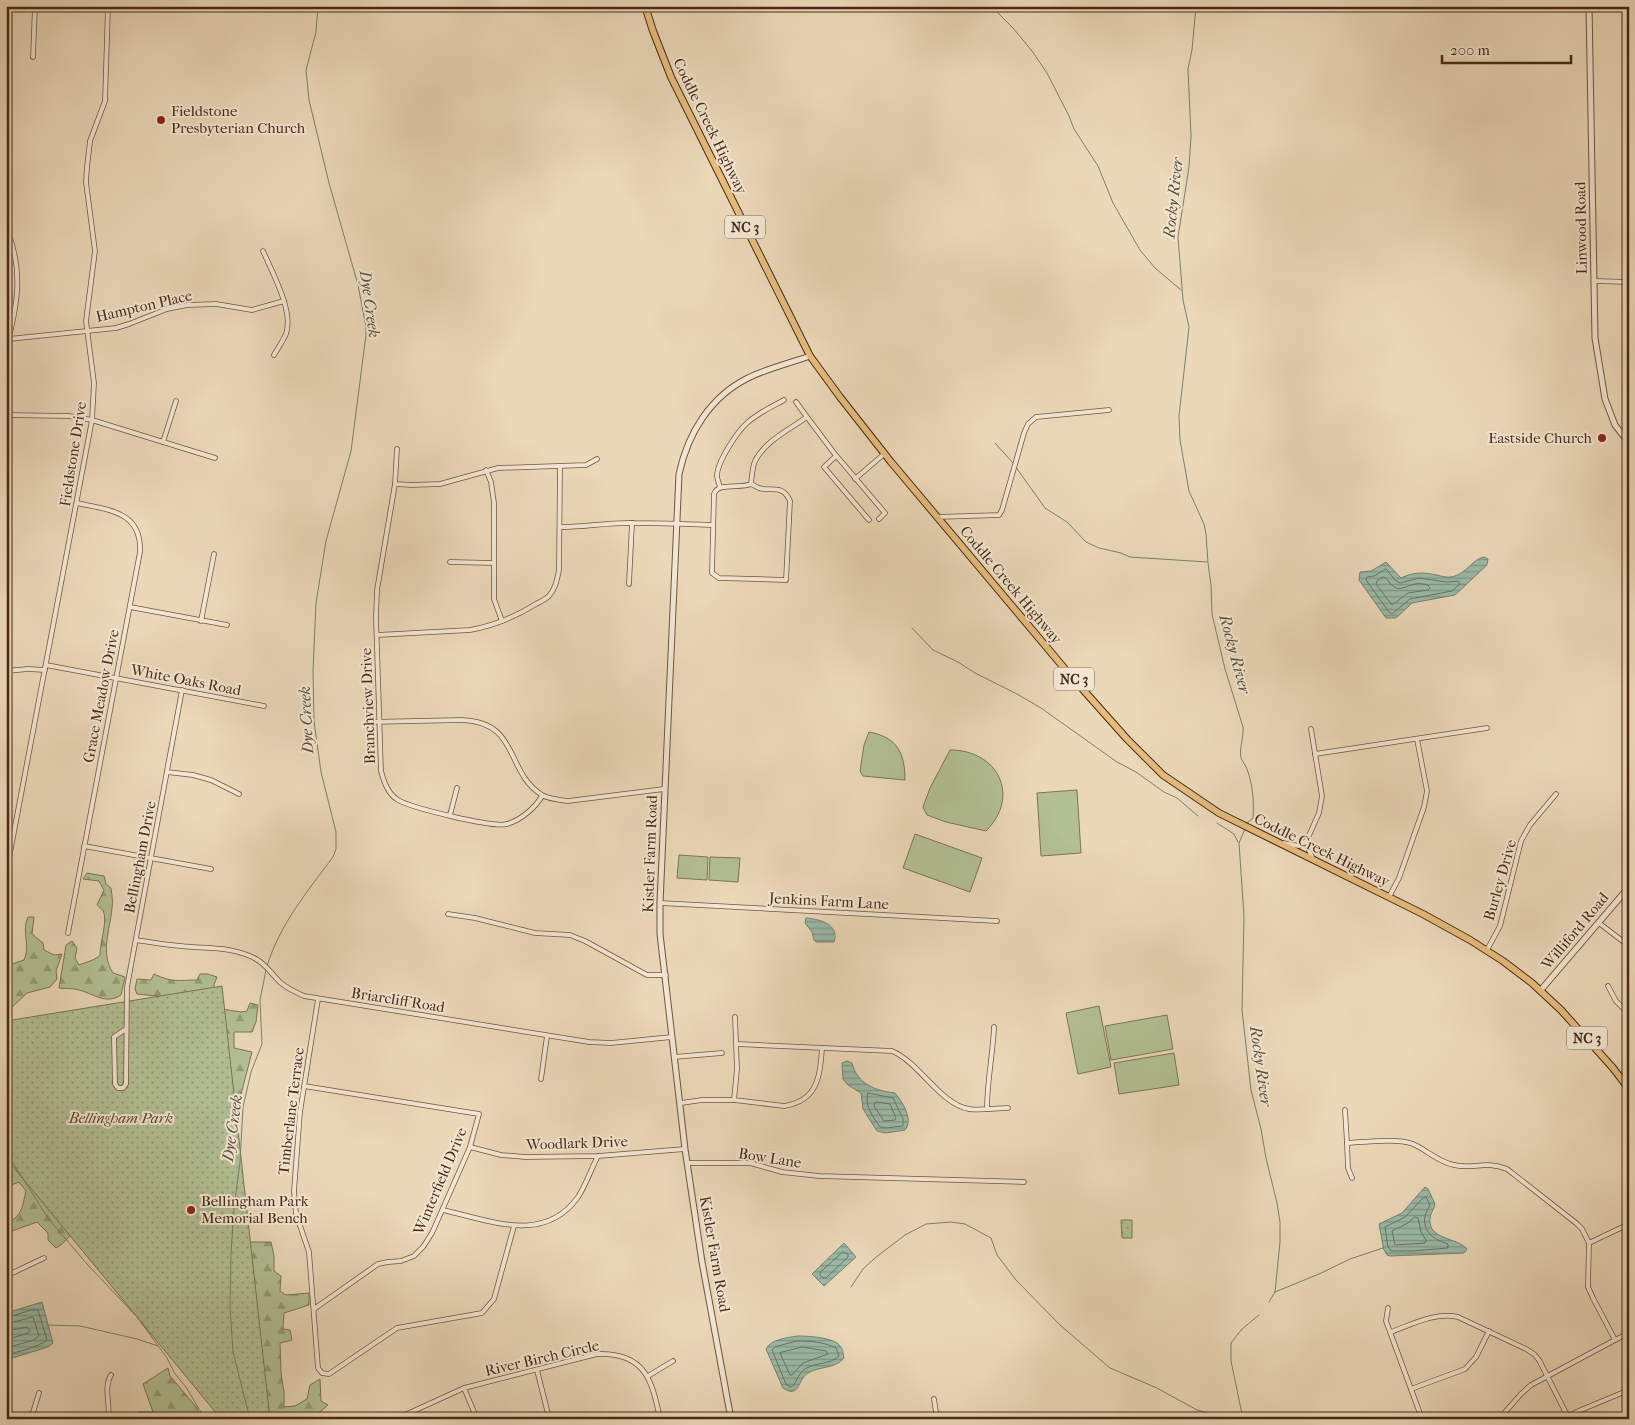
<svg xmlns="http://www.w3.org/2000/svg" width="1635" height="1425" viewBox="0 0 1635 1425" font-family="'IM FELL French Canon',serif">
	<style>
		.grass { fill: #b2c094; stroke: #7d7455 }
		.forest { fill: url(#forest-firs); stroke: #7d7455 }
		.park { fill: url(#park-dots); stroke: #7d7455 }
		.water { fill: url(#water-rules); stroke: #79816e }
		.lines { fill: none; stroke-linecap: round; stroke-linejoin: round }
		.shore { stroke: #707260; stroke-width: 1 }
		.stream { stroke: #79816e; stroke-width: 1 }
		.minor-casing { stroke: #71553f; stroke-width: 5.5 }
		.tertiary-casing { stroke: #71553f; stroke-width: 7 }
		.primary-casing { stroke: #482916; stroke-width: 8 }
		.minor { stroke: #f2e6d2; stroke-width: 4 }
		.tertiary { stroke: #f2e6d2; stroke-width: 5 }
		.primary { stroke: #e6bc7c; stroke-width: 6 }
		.poi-dot { fill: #8f2418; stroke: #f2e6d2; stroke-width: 2 }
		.labels { text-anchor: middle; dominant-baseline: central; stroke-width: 4; stroke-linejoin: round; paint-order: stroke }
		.shield { fill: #f2e6d2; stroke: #7b624e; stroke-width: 1 }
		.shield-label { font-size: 14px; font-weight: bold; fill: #482916 }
		.poi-label { font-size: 15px; fill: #482916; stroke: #f2e6d2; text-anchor: start }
		.street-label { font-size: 15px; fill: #482916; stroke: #f2e6d2 }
		.park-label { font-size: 15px; font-style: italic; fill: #5d472f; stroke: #f2e6d2 }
		.water-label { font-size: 16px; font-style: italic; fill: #5c4e3b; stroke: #f2e6d2 }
	</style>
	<defs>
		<pattern id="forest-firs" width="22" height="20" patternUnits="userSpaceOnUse" patternTransform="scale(1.25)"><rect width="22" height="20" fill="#b2c094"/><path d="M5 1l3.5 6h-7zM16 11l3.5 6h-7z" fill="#939c78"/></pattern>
		<pattern id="park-dots" width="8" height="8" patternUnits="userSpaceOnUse" patternTransform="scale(1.25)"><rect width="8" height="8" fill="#b2c094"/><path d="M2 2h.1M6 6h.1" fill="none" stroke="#939c78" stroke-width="1.8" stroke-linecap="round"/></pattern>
		<pattern id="water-rules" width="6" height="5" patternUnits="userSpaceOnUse" patternTransform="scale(1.25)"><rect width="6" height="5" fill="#99bba9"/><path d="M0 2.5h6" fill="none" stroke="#7f9889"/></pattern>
	</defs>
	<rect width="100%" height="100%" fill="#ebd8b9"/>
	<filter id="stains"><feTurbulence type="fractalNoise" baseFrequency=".004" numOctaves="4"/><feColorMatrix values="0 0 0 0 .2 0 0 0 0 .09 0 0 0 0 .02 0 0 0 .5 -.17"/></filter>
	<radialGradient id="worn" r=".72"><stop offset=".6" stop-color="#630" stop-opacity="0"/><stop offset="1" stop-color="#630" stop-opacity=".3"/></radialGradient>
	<g class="grass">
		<path d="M869,732C897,737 905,753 905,780L863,776L860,771L864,745Z"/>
		<path d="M950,750C998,750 1021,796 986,831L946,822L927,815L923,807L930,788Z"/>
		<path d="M1077,790L1081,853L1041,856L1037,793Z"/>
		<path d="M915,834L982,858L970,892L903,868Z"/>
		<path d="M679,855L708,857L707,880L677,878Z"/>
		<path d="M710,857L740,858L738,882L709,880Z"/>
		<path d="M1099,1006L1111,1067L1078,1074L1066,1013Z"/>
		<path d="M1167,1015L1173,1049L1111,1060L1105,1026Z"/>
		<path d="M1174,1053L1179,1085L1119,1094L1114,1063Z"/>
	</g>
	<g class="forest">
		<path d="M87,873L104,876L106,884L111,888C112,895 113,902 112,908C110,930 100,953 113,973L125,977L121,995C106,1005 94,994 79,990C73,988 66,989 59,988L66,945L72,941L77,948L75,958L79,965C86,962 96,960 100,955C100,942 108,921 103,910C102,910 97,905 97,905L104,890L99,881L83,879Z"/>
		<path d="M28,917H34L32,934L43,943L44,950L54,955L62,954L56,971L57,979L50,987L27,993L10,1009L6,1007V966L24,960C31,946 21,931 28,917Z"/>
		<path d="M154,974C173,983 177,980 197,980L200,974H208L217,977L214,985L216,1008L241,1012L247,1011L250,1003L258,1005L256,1022L252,1032H234V1048L252,1052L239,1102L237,1162L174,998L137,994L135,989L137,979L151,980Z"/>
		<path d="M6,1134L75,1231L62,1244L56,1248L48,1240V1233L37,1222L12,1231L8,1223C23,1214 22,1207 26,1191L19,1182L6,1187Z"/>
		<path d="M245,1242H271L274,1256V1271L281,1276L280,1291L286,1295L309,1293V1305L284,1313L283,1329L290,1330L292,1340L280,1343L281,1373L284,1392V1407L295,1406L307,1399L310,1385L320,1379L321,1401L328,1405L312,1419H255Z"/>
		<path d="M168,1368L170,1376L197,1408L200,1419H137L138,1412H153L143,1384Z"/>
	</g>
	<g class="park">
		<path d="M222,986L270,1419H221L6,1158V1021Z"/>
		<path d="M1121,1220H1132V1238H1122Z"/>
	</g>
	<g class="water">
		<path d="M1484,557L1488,559L1487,565L1455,595L1412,603L1396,618H1386L1359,580L1360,572L1371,571L1386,562L1401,578C1412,573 1420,572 1431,574C1439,575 1447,579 1455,576C1466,573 1473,559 1484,557Z"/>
		<path d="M806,918C819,919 840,924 834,942H816L814,940L812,932L805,923Z"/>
		<path d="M847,1061L852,1063C857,1084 876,1091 895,1093C902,1101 914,1120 905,1130L886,1133L877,1131L863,1109L861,1093L848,1085L843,1079L842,1063Z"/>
		<path d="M1425,1187L1428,1189L1435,1204C1434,1209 1430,1214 1430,1219C1428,1240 1457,1237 1467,1249L1464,1253L1390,1256L1387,1255L1383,1248V1245L1379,1224L1402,1213Z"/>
		<path d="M844,1243L856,1257L824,1286L812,1274Z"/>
		<path d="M42,1302L53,1343L48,1347L6,1360V1313Z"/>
		<path d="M797,1336C807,1336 834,1337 840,1346C843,1349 843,1354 844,1358C835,1369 819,1366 808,1373C797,1380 800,1399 783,1388L766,1349C771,1339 787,1338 797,1336Z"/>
	</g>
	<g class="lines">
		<g class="shore">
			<path d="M1386,569L1395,580L1400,583L1419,578L1447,582L1458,581L1460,584L1452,591L1410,599L1392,614L1389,612L1366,580L1367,577L1374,576Z"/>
			<path d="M1383,577L1386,578C1398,594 1399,588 1415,584C1419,583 1424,584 1428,585L1430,588L1428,590L1408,593L1392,605L1376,584L1377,581Z"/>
			<path d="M868,1093L893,1098L903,1119V1126L886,1128L880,1127C873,1117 864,1105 868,1093Z"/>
			<path d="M877,1102L890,1104L896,1118L895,1120L884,1121L874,1106L875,1103Z"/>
			<path d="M1426,1197L1430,1205C1428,1209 1426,1212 1425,1216C1422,1232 1435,1240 1448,1244V1248L1412,1251H1391L1388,1247L1385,1227L1405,1217L1423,1198Z"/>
			<path d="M1415,1217L1418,1218L1421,1232L1426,1240L1425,1243L1395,1245L1392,1231L1408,1223Z"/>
			<path d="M843,1252L848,1254V1257L826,1278H823L820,1275V1273Z"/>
			<path d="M6,1318L31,1310H38L47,1340C39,1347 17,1352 6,1355"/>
			<path d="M6,1324L33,1317L39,1336L34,1340L6,1348"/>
			<path d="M6,1331L27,1327L30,1331L28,1333L6,1340"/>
			<path d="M797,1341C810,1341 824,1342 836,1348L839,1356C830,1365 815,1362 805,1369C799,1373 797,1380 793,1386L790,1387L786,1384L772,1350L775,1347Z"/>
			<path d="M803,1347L826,1351L828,1354L803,1363L792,1375H790L780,1353Z"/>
		</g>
		<g class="stream">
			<path d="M991,6L1013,28L1032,51L1047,73L1069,116L1074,129L1098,166L1113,203L1140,250L1155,268L1181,290"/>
			<path d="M1196,6L1192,50L1188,69L1191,136L1189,167L1178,237L1183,300L1189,327L1179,416L1180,440L1189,491L1204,524L1206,534L1208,563L1211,585L1212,614L1225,669L1243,727C1244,738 1239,747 1241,758C1243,763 1247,767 1248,772C1253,787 1254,802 1253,818L1247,823"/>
			<path d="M995,443L1013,463"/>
			<path d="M1015,466L1045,508L1067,522L1086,542L1099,548L1121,553L1130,557L1207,562"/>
			<path d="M912,628L933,650L958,662L975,673L1017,694L1041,708L1117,762L1136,772L1164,792L1177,798L1198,816"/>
			<path d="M1217,823L1234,834L1238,842"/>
			<path d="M1245,829L1239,843L1244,916L1242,1010L1251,1090L1261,1129L1266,1158L1277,1203L1280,1222V1242L1275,1292L1269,1302"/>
			<path d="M267,966C280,924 307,892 333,857L336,849V832L321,772L314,721L313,671L316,603L326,541L351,451L366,335V327L358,285L329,183L309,100L306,70L316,32L318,6"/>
			<path d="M6,1152L48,1218L87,1264L137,1317L167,1358L175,1374L186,1387L205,1419"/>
			<path d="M851,1287L863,1269L875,1258L905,1235L926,1224L951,1222L965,1224L991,1238L997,1255L1016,1280L1060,1325L1110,1368L1157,1388L1197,1410L1215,1415L1223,1419"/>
			<path d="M1275,1292L1319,1274L1350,1259L1383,1248"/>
			<path d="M47,1325L80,1326L137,1339L158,1346"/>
			<path d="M250,1419L233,1352L230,1307L231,1253L234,1208L240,1162L243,1107L251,1072L262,1044L260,1000L266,970"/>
			<path d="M1243,1419L1231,1361V1343L1242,1329L1259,1315"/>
		</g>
		<defs>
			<g id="minor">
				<path d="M33,57L35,6"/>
				<path d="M6,227C24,269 18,305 6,348"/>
				<path d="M263,251C272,272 294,311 286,334C283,341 278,348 274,355"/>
				<path d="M1595,281L1629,282"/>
				<path d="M9,339L116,328L129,324L167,309L187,305L216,304L252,310L284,301"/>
				<path d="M6,415L69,416L92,420L215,458"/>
				<path d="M807,417L834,453L885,513L879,519"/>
				<path d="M163,442L176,401"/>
				<path d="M397,449L395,484L377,590L376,618L381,771C384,782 388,794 398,800C412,808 493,828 507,824C521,820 535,808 542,796"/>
				<path d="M836,456L824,467L869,520"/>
				<path d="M486,470L491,482L494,503V599L502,621"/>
				<path d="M855,479L884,454"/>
				<path d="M395,484L412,485L440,484L498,468L586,465L597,459"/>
				<path d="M751,484C754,485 756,487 759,488C772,492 783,484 790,501L786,580L719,578L712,573L714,494C718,482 739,489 751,484C752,477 752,468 755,461C765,441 790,429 807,417L796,402"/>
				<path d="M720,487C719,483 717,479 717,476C717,462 737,432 747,423C758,413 771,407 784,400"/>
				<path d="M937,517L999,515L1002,510L1024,433L1028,424L1036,417L1109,410"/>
				<path d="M560,527C585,527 610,522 634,523C660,523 686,524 712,525"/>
				<path d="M450,562L493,563"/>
				<path d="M629,584L632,523"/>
				<path d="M130,607L227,625"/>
				<path d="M201,621L214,554"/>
				<path d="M377,635L470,630C493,626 515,617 536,604C540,602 546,599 549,596C556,588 557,579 559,570L560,467"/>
				<path d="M46,665L264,706"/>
				<path d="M6,671L28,669L45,670"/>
				<path d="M369,722L462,720C520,722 505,772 542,795C549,799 559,800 568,801L664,789"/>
				<path d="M1315,754L1487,728"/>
				<path d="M167,772L193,775L211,780L239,794"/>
				<path d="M450,815L457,788"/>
				<path d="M1307,840L1319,813L1322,796L1311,729"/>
				<path d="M1283,843L1299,846L1307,840V846L1313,859"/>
				<path d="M84,846L211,869"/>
				<path d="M6,874L92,420L94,383L86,321L95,251L86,182L87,167L90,141L105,101L108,6"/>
				<path d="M1389,897L1399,878L1424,807L1427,791L1417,739"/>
				<path d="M660,903L997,921"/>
				<path d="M448,914L475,918L535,933L570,935L585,941L647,975H666"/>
				<path d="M1599,923L1629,946"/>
				<path d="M68,933L140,552C142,511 108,510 77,503"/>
				<path d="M136,940C151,942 166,945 181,946C206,949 233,946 256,959C267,965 272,975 281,983C288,989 295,992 304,996L589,1042L611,1043L672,1037"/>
				<path d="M1487,950L1500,926L1521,841L1530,825L1556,794"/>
				<path d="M1608,986L1616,1001L1629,1014"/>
				<path d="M318,999L300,1112L294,1191L296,1214L309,1252L318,1368L322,1373L329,1374L397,1328L482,1313L494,1299L514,1226"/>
				<path d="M126,1029L114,1037L115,1084L118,1088H123L126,1084L127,987L129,976L182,690"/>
				<path d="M737,1044L892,1051C920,1063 940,1104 969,1109C981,1111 995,1108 1008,1108"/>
				<path d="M674,1057L722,1053"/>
				<path d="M541,1079L547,1036"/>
				<path d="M304,1086L479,1114L470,1147L432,1233L423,1247L414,1256L401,1261L388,1262L378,1264L314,1309"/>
				<path d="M734,1100L737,1069L735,1017"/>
				<path d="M681,1103L702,1100H734L784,1106C818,1101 820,1076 822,1048"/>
				<path d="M987,1109C987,1081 993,1054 994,1027"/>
				<path d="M1345,1110L1347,1143"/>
				<path d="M470,1147L501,1155L525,1157L598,1156L685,1149"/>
				<path d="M687,1163H750L782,1172L819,1176L1024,1182"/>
				<path d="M1352,1178L1348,1168L1347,1143C1364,1142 1398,1138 1413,1144C1427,1150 1438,1162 1454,1165C1473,1170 1486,1160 1507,1169L1576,1223L1582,1229L1589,1243L1629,1224"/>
				<path d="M443,1210C489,1220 544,1245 578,1197C586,1185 591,1169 598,1156"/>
				<path d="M6,1276L44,1258"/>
				<path d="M1388,1308L1386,1321L1422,1419"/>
				<path d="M1391,1332C1413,1324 1435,1312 1458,1317L1526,1349L1534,1354L1539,1360L1568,1417"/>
				<path d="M1615,1340L1629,1333"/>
				<path d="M537,1370L548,1414"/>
				<path d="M648,1376L673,1361"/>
				<path d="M464,1388L477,1419"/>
				<path d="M1411,1389L1465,1369L1476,1357L1489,1331"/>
				<path d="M934,1399L937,1419"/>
				<path d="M31,1419L39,1393"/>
				<path d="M108,1419C111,1405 103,1388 111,1375"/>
				<path d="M396,1419L464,1388L597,1354C645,1352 652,1380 660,1419"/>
				<path d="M1499,1419L1521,1394L1531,1385L1615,1340L1593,1298L1588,1287L1589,1243"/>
				<path d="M1566,1419L1576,1412L1629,1390"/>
			</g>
			<g id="tertiary">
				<path d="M1589,6L1595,338L1605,399L1615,425L1629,443"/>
				<path d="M1540,991L1629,887"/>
				<path d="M731,1419L702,1262L685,1149L660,934V903L679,474C688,433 710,397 748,378C768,368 790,363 810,356"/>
			</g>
			<path id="primary" d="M645,6L653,31L671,77L810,356L840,397L891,462L1070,675L1127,739L1163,775L1219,813L1423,914L1470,940L1503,961L1532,983L1561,1010L1613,1068L1629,1089"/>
		</defs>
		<use href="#minor" class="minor-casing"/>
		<use href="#tertiary" class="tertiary-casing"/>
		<use href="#primary" class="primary-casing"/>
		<use href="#minor" class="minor"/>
		<use href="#tertiary" class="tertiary"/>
		<use href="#primary" class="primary"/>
	</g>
	<g class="poi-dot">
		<circle cx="161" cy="120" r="5"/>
		<circle cx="1602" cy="438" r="5"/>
		<circle cx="191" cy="1210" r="5"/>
	</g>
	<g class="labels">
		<g class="shield">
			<rect x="725" y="215.5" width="40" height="23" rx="4"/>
			<rect x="1054" y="667.5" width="40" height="23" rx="4"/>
			<rect x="1567" y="1026.5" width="40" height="23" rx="4"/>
		</g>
		<g class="shield-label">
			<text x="745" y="227">NC 3</text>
			<text x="1074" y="679">NC 3</text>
			<text x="1587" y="1038">NC 3</text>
		</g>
		<g class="poi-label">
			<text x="171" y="111">Fieldstone<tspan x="171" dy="17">Presbyterian Church</tspan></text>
			<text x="1592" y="438" text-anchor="end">Eastside Church</text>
			<text x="201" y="1201">Bellingham Park<tspan x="201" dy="17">Memorial Bench</tspan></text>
		</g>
		<g class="street-label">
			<text transform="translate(710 126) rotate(64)">Coddle Creek Highway</text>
			<text transform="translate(1581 228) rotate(-91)">Linwood Road</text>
			<text transform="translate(144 306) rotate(-13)">Hampton Place</text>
			<text transform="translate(73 454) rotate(-81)">Fieldstone Drive</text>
			<text transform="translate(1011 585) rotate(50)">Coddle Creek Highway</text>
			<text transform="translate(186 680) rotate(11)">White Oaks Road</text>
			<text transform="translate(101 696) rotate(-79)">Grace Meadow Drive</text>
			<text transform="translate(368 706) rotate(-92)">Branchview Drive</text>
			<text transform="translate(1322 850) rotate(26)">Coddle Creek Highway</text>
			<text transform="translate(650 854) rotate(-88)">Kistler Farm Road</text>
			<text transform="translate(140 857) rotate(-79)">Bellingham Drive</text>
			<text transform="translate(1500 880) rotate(-74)">Burley Drive</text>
			<text transform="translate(829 901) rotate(3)">Jenkins Farm Lane</text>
			<text transform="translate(1575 931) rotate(-50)">Williford Road</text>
			<text transform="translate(398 1000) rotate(9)">Briarcliff Road</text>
			<text transform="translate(291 1111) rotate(-83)">Timberlane Terrace</text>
			<text transform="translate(577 1143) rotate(-2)">Woodlark Drive</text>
			<text transform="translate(770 1158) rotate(9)">Bow Lane</text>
			<text transform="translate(440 1181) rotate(-67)">Winterfield Drive</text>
			<text transform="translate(715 1254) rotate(80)">Kistler Farm Road</text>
			<text transform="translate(542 1358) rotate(-13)">River Birch Circle</text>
		</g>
		<g class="park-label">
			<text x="121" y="1118">Bellingham Park</text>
		</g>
		<g class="water-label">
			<text transform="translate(1173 198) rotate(-84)">Rocky River</text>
			<text transform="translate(370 304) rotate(82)">Dye Creek</text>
			<text transform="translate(1235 654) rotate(75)">Rocky River</text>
			<text transform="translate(306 720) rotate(-93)">Dye Creek</text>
			<text transform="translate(1261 1066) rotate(82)">Rocky River</text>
			<text transform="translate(232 1128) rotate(-82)">Dye Creek</text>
		</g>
	</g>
	<rect width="1635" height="1425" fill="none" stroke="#ebd8b9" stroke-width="25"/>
	<rect x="8" y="8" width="1620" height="1410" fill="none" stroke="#482916" stroke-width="2.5"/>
	<rect x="12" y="12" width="1610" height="1400" fill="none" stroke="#482916"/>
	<path d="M1442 55v8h129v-8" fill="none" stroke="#482916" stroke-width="2.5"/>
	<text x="1450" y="55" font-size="15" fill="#482916" stroke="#f2e6d2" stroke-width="4" paint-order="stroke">200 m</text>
	<rect width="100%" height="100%" filter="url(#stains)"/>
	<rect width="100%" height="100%" fill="url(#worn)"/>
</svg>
